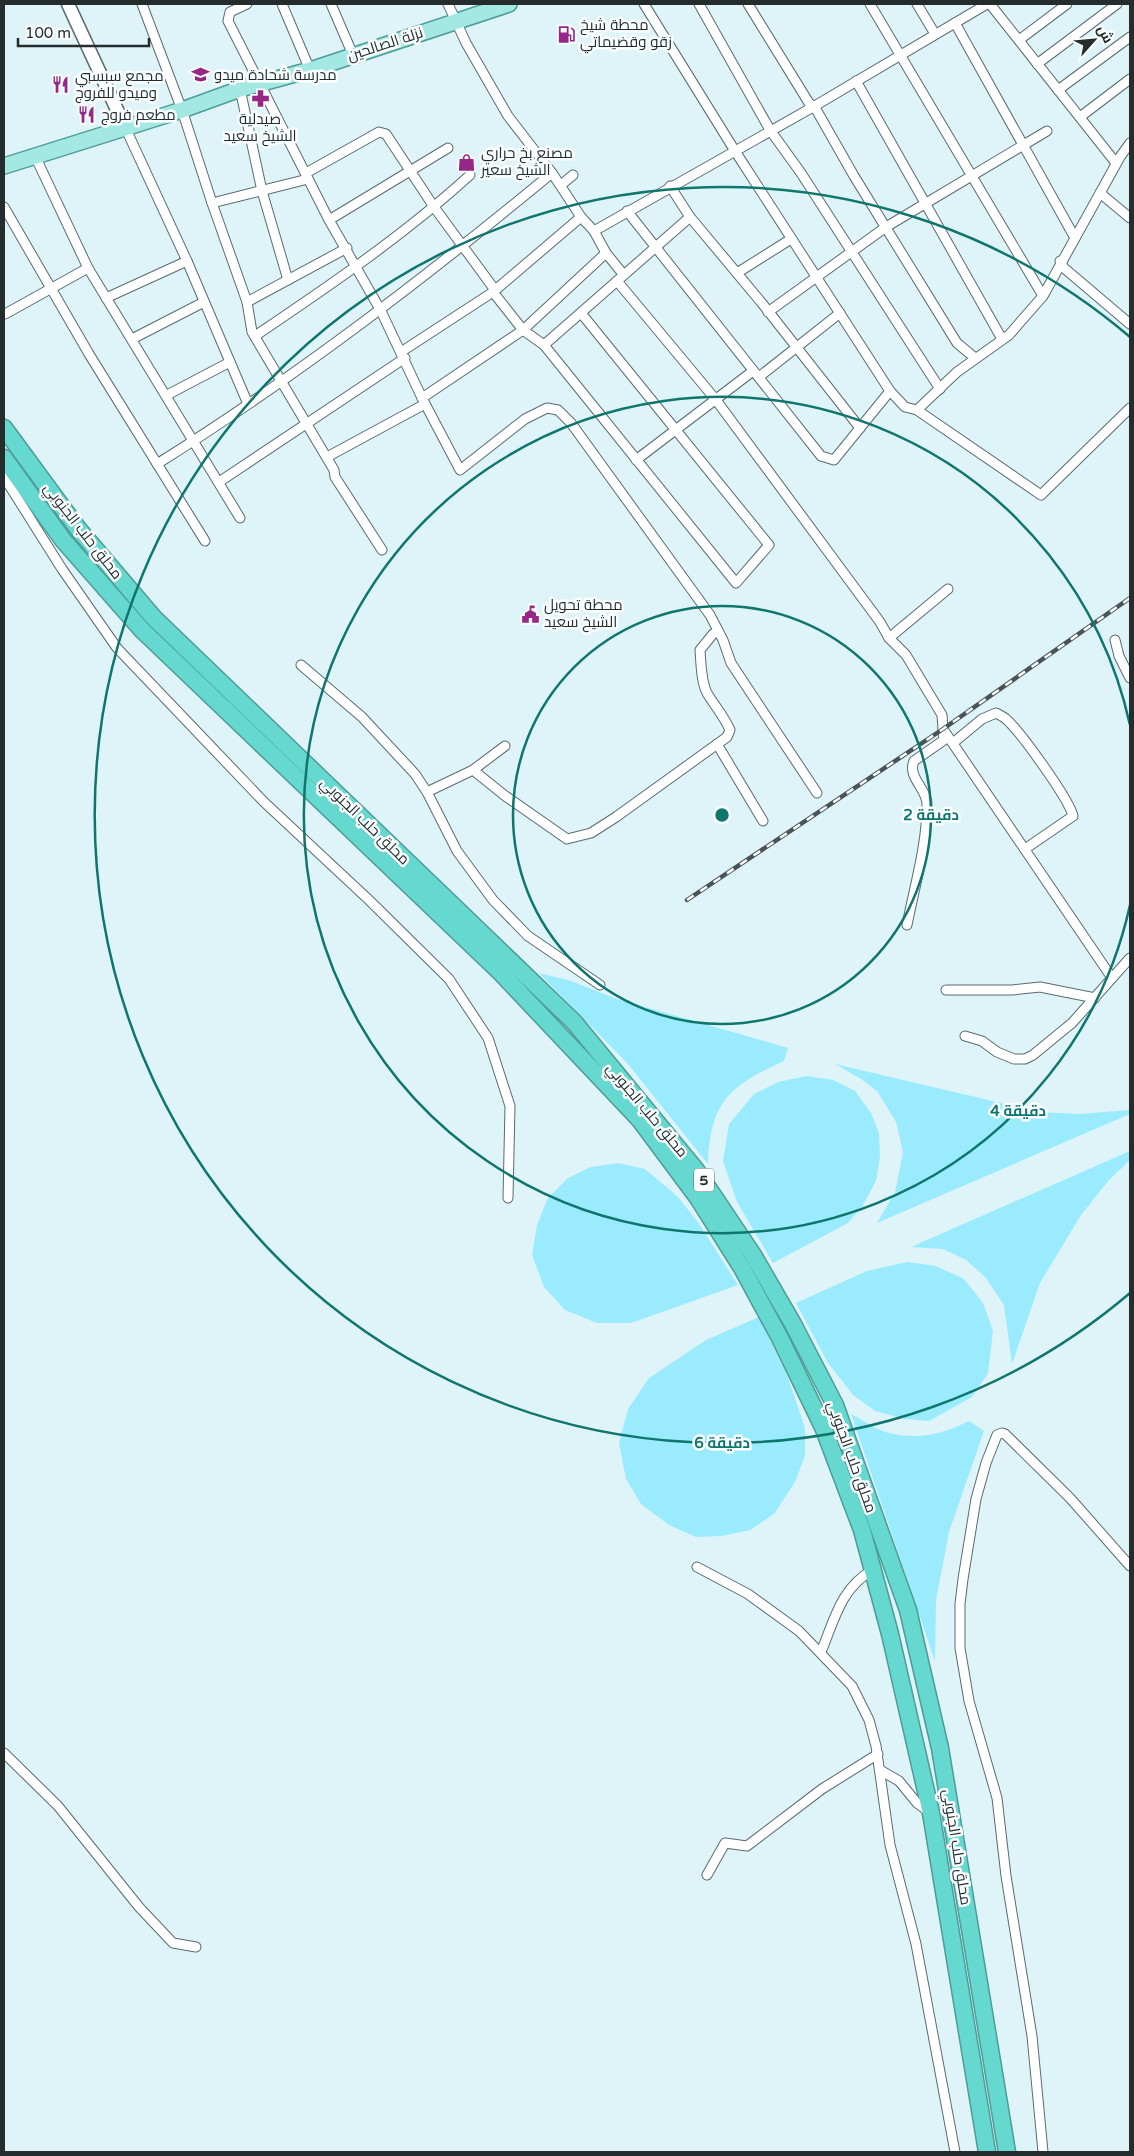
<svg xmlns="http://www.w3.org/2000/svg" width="1134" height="2156" viewBox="0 0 1134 2156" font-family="'Varela Round',Cairo,sans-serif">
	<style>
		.green { fill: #9bebfe }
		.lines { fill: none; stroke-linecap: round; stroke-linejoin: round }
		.street-casing { stroke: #596b70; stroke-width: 11 }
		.secondary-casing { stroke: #596b70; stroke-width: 15 }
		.primary-casing { stroke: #4e9c97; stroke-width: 18 }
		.highway-casing { stroke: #4e9c97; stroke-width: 19 }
		.street { stroke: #fff; stroke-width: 9 }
		.secondary { stroke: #fff; stroke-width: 12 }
		.primary { stroke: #a3e8e3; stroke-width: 15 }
		.highway { stroke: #65d8d0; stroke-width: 16 }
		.rail-casing { stroke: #495457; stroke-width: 4.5 }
		.rail { stroke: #fafeff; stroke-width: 2.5; stroke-dasharray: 8; stroke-linecap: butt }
		.ring { fill: none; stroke: #0f766e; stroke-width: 2.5 }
		.labels { text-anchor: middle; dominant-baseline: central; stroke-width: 5; stroke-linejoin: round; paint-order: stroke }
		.shield { fill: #fafeff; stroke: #646b6d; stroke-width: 1 }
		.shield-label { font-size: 14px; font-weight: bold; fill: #242c2e }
		.poi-label { font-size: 15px; fill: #242c2e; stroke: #fafeff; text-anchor: start }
		.street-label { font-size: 15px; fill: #242c2e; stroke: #fafeff }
		.centre { fill: #0f766e; stroke: #fafeff; stroke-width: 2.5 }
		.ring-label { font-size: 15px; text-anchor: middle; font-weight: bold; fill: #0f766e; stroke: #fafeff; stroke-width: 5; stroke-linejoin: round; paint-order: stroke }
	</style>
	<rect width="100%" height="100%" fill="#dff4f9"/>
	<g class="green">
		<path d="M539,973L571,981L614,998L788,1048L784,1061C729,1086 710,1102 708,1164L628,1064Z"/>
		<path d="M835,1064L1039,1112L1079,1114L1130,1110V1114L877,1223L895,1192L903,1152L896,1122L877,1091L861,1079Z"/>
		<path d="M807,1076L833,1080L855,1091L871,1113L879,1133L880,1157L876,1181L862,1207L848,1223L773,1263L737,1202L723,1161L729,1124L754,1094L778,1082Z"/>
		<path d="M1130,1151V1160L1109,1180L1081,1215L1040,1283L1012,1364L1004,1305L986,1278L966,1260L943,1249L911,1247Z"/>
		<path d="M618,1163L645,1169L677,1196L698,1222L738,1285L631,1323H597L565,1310L544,1287L532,1255L537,1225L548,1198L568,1178L591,1167Z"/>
		<path d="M907,1262L936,1266L964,1279L983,1303L993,1331L988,1373L972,1397L929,1421L905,1419L875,1411L853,1395L828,1363L796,1303L867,1271Z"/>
		<path d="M759,1317L787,1375L805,1428V1456L795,1482L774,1514L750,1530L722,1536L696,1537L669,1525L641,1504L626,1479L619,1443L628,1409L649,1378L706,1340Z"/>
		<path d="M851,1414C863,1420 876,1430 889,1433C918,1440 943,1434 969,1421L984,1431L949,1532L936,1600L935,1661Z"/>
	</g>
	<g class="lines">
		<defs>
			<g id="street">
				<path d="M142,4L182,110L212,203L247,302L252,332L334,470L335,477L382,550"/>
				<path d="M247,4L230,12L228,21L329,220L381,311L422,398L460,470L525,419L547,408L558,410L571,423L710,615L723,640L731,663L817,793"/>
				<path d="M282,4L310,70"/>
				<path d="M331,4L353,55"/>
				<path d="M448,4L466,43L508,116L552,173L581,217L594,231L606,253L623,274"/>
				<path d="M644,4L735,151L890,391L905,407L917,410L957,372L1009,335L1043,296L1120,157L1130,143"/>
				<path d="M699,4L770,130L801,173L940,389"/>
				<path d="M748,4L809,103L817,111L854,176L957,343L975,358"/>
				<path d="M870,4L1043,296"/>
				<path d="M917,4L935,34"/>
				<path d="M990,4L1116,163"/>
				<path d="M955,23L1075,238"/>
				<path d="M1019,40L1067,4"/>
				<path d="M1037,64L1117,4"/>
				<path d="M856,81L1002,339"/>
				<path d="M240,89L262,191L288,280"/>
				<path d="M1058,90L1130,37"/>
				<path d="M1080,117L1130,79"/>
				<path d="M125,127L187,261L248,404"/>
				<path d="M35,156L88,268L240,518"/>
				<path d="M306,173L379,132L386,134L434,207L495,290"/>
				<path d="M561,185L573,175"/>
				<path d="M670,186L690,217L761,302L860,428"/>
				<path d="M1100,193L1130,218"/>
				<path d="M212,203L308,179"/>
				<path d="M4,207L89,354L205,541"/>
				<path d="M627,211L821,456L834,460L890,391"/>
				<path d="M329,220L448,148"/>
				<path d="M594,231L813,107L987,4"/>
				<path d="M1060,261L1064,268L1130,324"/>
				<path d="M737,273L791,239"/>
				<path d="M617,281L716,400L880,622L889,638L906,655L942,715L943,729L1112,978"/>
				<path d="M493,292L523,330L544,345L736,583L769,545L581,313"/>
				<path d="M106,298L187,261"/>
				<path d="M247,302L347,248"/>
				<path d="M768,312L886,227L1047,131"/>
				<path d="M5,314L88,268"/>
				<path d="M255,336C329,286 403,236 470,175"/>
				<path d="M132,339L204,302"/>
				<path d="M544,345L690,217"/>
				<path d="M401,352L493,292L581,217"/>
				<path d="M759,377L840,313"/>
				<path d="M167,395L230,362"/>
				<path d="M422,398L523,330L606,253"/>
				<path d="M917,410L1041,495L1130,408"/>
				<path d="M327,457L425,404"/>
				<path d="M636,460L753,371"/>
				<path d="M157,464C296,377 426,277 552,173"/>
				<path d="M4,477L62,569L117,648L264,802L369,900L449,979L488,1038L510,1106L508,1198"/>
				<path d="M219,482L405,358"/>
				<path d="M889,638L948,589"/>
				<path d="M1115,640L1119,656L1130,678"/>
				<path d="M301,665L362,717L415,774L427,792L457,851L493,900L528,936L600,985"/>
				<path d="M953,743L982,719L996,713C1000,715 1004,717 1006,719C1020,731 1069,799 1073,816L1025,849"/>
				<path d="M717,744L763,821"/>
				<path d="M473,770L504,795L567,839L591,833L616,817L727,737L730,730C724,716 714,705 707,693C701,681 701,663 700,650L713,634L718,631"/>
				<path d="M427,792L473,770L505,746"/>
				<path d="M907,925C915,884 927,845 927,804C927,789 907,777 914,761L944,740L943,729"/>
				<path d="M946,990H1012L1040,987L1095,998"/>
				<path d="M965,1036L982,1041L997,1052L1014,1059H1025L1033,1055L1072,1023L1130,958"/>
				<path d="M697,1567L748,1594L799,1631L852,1686L869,1720L876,1746L890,1845L916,1944L955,2152"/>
				<path d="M821,1652C834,1621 841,1587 873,1570"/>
				<path d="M4,1753L58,1806L139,1907L173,1943L196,1947"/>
				<path d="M880,1770L899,1781L917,1803L931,1813"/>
				<path d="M707,1875L725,1843L747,1846L822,1789L878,1754"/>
				<path d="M1043,2152L1032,2036L1006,1876L997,1798L969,1701L960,1648V1604L963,1579L976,1499L986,1463L997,1435L1002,1433L1005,1434L1070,1498L1130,1566"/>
			</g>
			<path id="secondary" d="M68,4L125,127"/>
			<path id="primary" d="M4,166L182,110L240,89L310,70L509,4"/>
			<g id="highway">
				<path d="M4,428L79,530L153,617L574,1022L696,1170L753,1255L793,1324L835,1405L908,1610L940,1748L1007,2152"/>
				<path d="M4,458L63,540L142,630L501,973L640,1120L698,1198L742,1268L780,1338L823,1427L862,1530L890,1634L931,1813L987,2152"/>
			</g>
		</defs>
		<use href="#street" class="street-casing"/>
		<use href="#secondary" class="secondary-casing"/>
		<use href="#primary" class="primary-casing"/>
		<use href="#highway" class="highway-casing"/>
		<use href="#street" class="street"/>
		<use href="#secondary" class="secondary"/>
		<use href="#primary" class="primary"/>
		<use href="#highway" class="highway"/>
		<defs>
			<path id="rail" d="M687,900L943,729L1130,598"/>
		</defs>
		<use href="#rail" class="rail-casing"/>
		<use href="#rail" class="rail"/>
	</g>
	<g class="ring">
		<circle cx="722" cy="815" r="209"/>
		<path d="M1130 905A418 418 0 1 1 1130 725"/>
		<path d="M1130 1293A628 628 0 1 1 1130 337"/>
	</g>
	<defs>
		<symbol id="fuel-bare" viewBox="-9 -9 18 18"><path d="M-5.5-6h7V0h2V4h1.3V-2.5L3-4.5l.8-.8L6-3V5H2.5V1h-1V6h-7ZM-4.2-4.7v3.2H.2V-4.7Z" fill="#972786" stroke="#fafeff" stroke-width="2.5" paint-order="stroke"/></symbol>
		<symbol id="school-bare" viewBox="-9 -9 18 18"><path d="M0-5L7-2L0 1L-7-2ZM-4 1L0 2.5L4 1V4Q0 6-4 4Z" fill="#972786" stroke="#fafeff" stroke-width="2.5" paint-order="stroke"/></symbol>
		<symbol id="restaurant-bare" viewBox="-9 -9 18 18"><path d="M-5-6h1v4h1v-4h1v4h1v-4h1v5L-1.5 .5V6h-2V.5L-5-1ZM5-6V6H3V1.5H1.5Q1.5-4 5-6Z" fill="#972786" stroke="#fafeff" stroke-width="2.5" paint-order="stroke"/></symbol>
		<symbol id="pharmacy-bare" viewBox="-9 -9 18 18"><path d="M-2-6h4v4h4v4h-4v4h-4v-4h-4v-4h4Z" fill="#972786" stroke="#fafeff" stroke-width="2.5" paint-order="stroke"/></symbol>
		<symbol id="shop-bare" viewBox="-9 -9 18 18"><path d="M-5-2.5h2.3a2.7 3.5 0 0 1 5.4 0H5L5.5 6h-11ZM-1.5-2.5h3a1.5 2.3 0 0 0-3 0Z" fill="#972786" stroke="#fafeff" stroke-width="2.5" paint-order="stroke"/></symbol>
		<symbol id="civic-bare" viewBox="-9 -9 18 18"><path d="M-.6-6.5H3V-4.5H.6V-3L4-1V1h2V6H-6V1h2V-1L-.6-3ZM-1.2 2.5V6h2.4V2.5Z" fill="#972786" stroke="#fafeff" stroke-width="2.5" paint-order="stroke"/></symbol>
	</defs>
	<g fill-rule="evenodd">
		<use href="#fuel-bare" x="554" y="22" width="25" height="25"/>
		<use href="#school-bare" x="188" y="62" width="25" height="25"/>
		<use href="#restaurant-bare" x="48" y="72" width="25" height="25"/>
		<use href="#pharmacy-bare" x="248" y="86" width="25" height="25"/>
		<use href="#restaurant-bare" x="74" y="102" width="25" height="25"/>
		<use href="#shop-bare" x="454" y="150" width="25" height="25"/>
		<use href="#civic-bare" x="518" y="602" width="25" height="25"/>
	</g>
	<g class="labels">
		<rect class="shield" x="694" y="1168.5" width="20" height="23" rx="4"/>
		<g class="shield-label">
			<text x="704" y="1180">5</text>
		</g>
		<g class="poi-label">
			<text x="580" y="25">محطة شيخ<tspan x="580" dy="17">زقو وقضيماتي</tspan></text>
			<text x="214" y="75">مدرسة شحادة ميدو</text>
			<text x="75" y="76">مجمع سبسبي<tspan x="75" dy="17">وميدو للفروج</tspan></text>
			<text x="101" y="115">مطعم فروج</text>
			<text x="260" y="119" text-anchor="middle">صيدلية<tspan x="260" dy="17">الشيخ سعيد</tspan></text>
			<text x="481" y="153">مصنع بخ حراري<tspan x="481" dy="17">الشيخ سعير</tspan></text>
			<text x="544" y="605">محطة تحويل<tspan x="544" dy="17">الشيخ سعيد</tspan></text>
		</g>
		<g class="street-label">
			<text transform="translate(385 44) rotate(-18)">نزلة الصالحين</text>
			<text transform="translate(83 531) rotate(52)">محلق حلب الجنوبي</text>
			<text transform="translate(365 821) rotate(44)">محلق حلب الجنوبي</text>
			<text transform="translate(647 1110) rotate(50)">محلق حلب الجنوبي</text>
			<text transform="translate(852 1457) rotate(70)">محلق حلب الجنوبي</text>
			<text transform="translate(957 1847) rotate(81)">محلق حلب الجنوبي</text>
		</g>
	</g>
	<circle cx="722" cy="815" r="8" class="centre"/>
	<g class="ring-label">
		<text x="931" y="820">2 دقيقة</text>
		<text x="1018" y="1116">4 دقيقة</text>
		<text x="722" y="1448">6 دقيقة</text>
	</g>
	<rect width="1134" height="2156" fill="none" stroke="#242c2e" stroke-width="10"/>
	<g transform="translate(1094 40) rotate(63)" stroke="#fafeff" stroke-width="4" paint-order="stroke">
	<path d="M0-4L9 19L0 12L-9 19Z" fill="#242c2e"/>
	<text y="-8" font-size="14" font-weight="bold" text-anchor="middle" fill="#242c2e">ش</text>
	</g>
	<path d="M18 38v8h131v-8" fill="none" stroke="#242c2e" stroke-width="2.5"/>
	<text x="25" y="38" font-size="15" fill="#242c2e" stroke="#fafeff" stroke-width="4" paint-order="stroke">100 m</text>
</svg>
